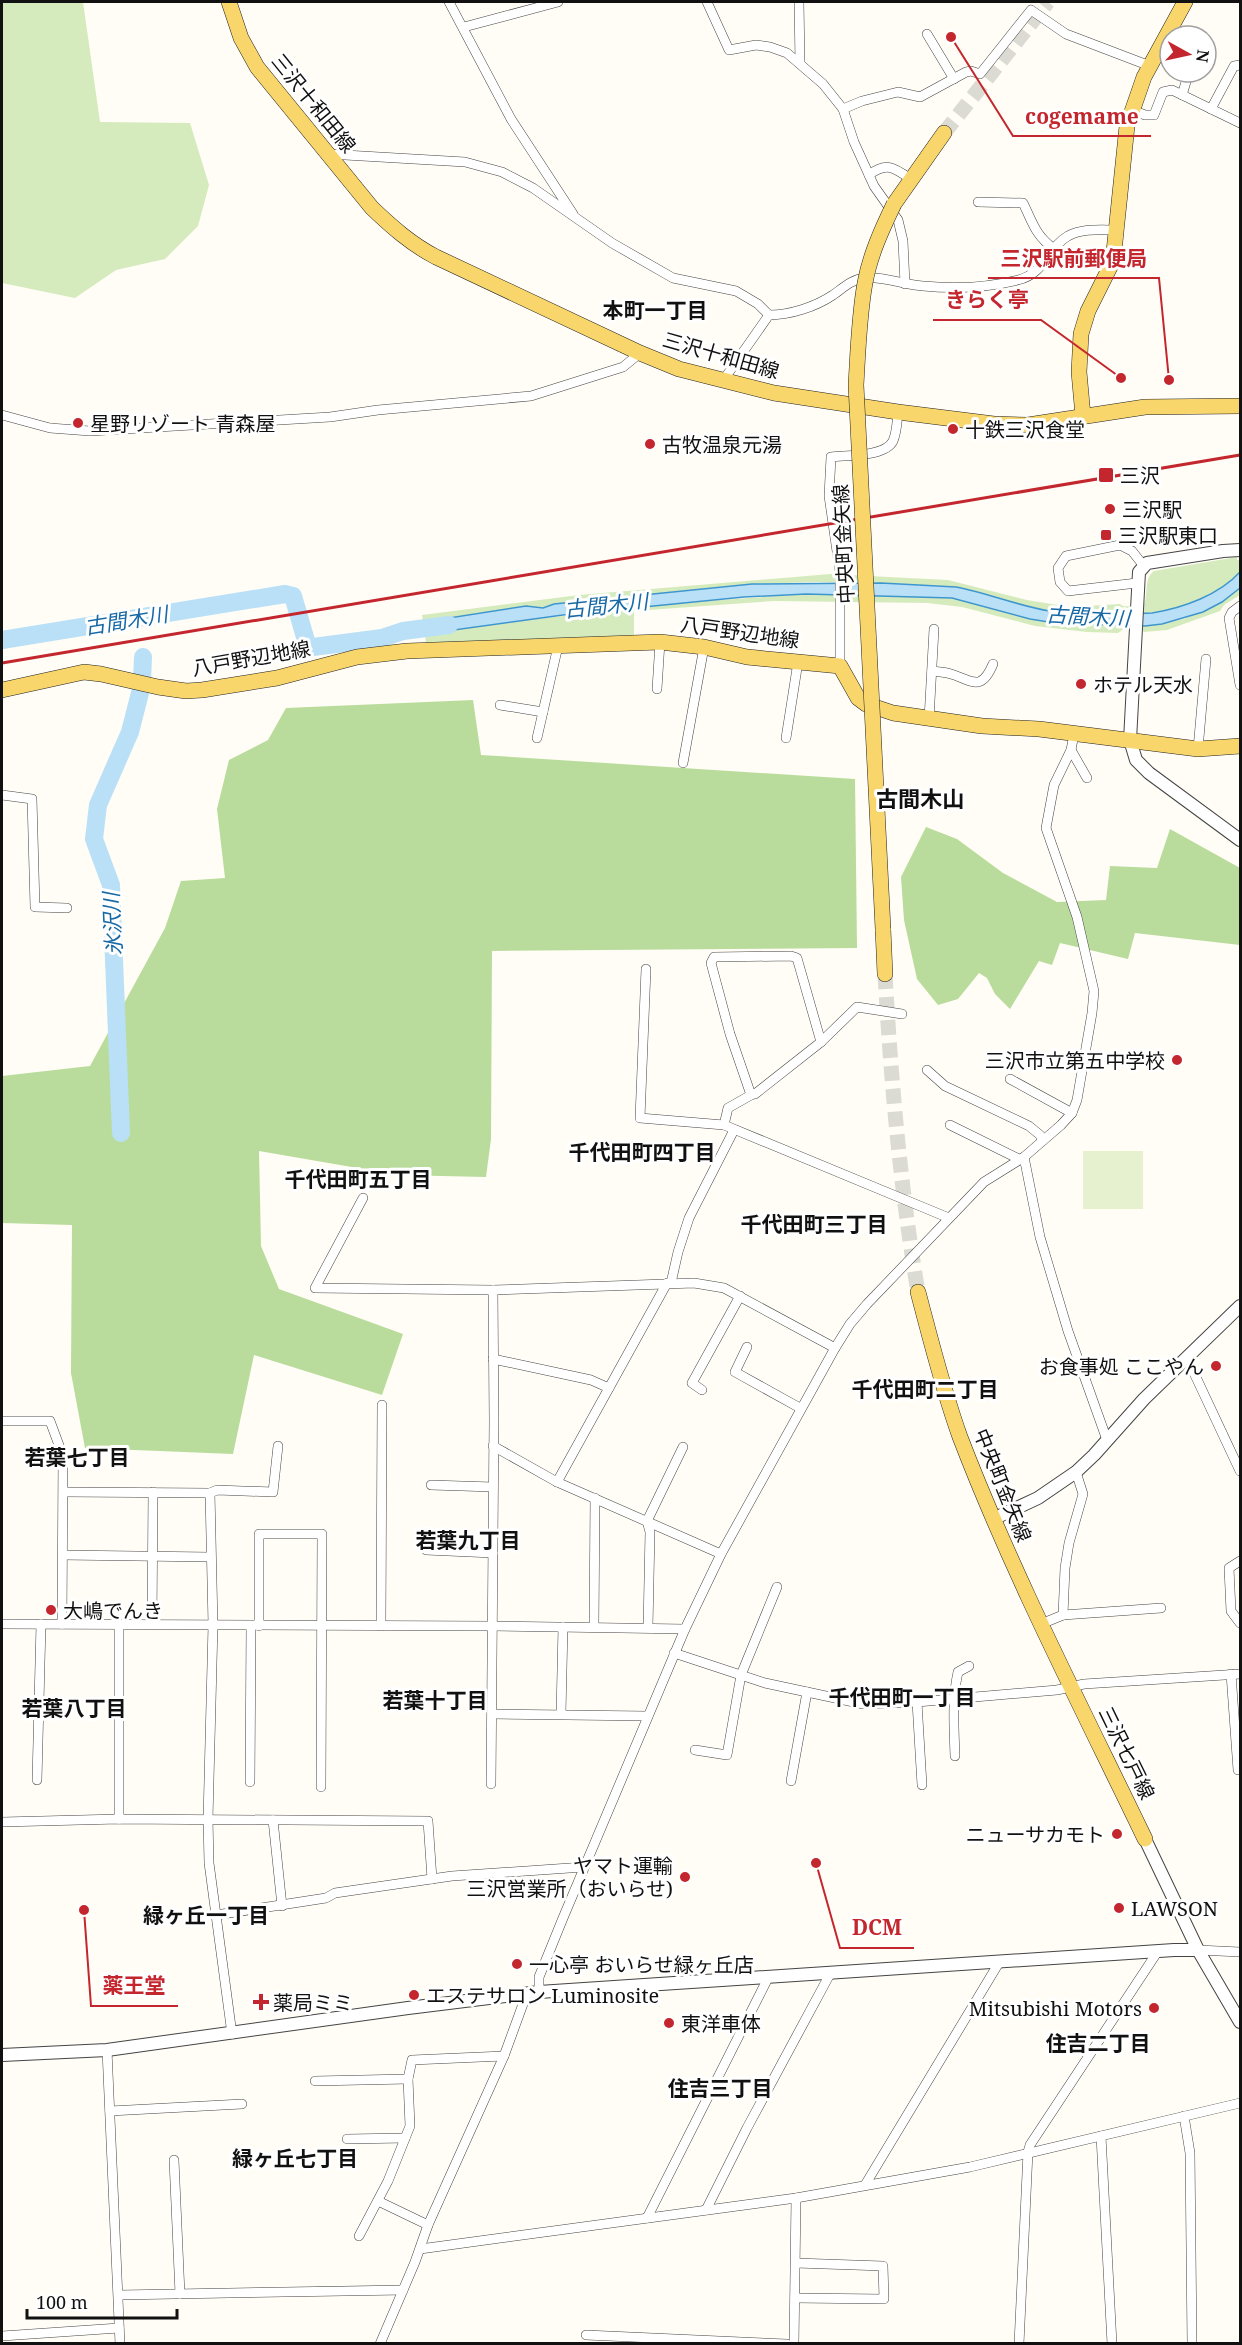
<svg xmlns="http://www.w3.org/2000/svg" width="1242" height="2345" viewBox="0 0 1242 2345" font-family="'Noto Serif','Noto Sans JP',serif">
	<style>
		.green { fill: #d5ebbd }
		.forest { fill: #b9dc9c }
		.pitch { fill: #e6f2cf }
		.water { fill: #b9e0f7; stroke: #3f96cf; stroke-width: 1.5 }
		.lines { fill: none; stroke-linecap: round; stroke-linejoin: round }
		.river { stroke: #b9e0f7; stroke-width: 18 }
		.primary-tunnel { stroke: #dbdad3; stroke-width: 15; stroke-dasharray: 15 8; stroke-linecap: butt }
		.minor-casing { stroke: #444; stroke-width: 10 }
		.tertiary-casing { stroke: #444; stroke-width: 14 }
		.primary-casing { stroke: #222; stroke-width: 16 }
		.minor { stroke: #fff; stroke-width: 9 }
		.tertiary { stroke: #fff; stroke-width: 12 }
		.primary { stroke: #f9d66b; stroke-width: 15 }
		.rail { stroke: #c4262e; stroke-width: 3 }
		.primary-bridge-casing { stroke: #222; stroke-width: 16; stroke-linecap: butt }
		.primary-bridge { stroke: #f9d66b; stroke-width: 15 }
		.poi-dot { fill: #c4262e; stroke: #fff; stroke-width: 2 }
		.labels { text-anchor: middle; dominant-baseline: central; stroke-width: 6; stroke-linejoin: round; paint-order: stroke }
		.street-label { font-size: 20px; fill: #111; stroke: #fff }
		.poi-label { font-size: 20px; fill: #111; stroke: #fff; text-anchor: start }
		.neighbourhood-label { font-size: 21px; font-weight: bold; fill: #111; stroke: #fff }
		.water-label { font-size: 21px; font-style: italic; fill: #1768a6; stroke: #fff }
		.quarter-label { font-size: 22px; font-weight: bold; fill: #111; stroke: #fff }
		.leader { fill: none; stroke: #c4262e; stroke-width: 2 }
		.callout-dot { fill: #c4262e; stroke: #fff; stroke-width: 2 }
		.callout-label { font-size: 21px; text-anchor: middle; font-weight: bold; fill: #c4262e; stroke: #fff; stroke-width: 6; stroke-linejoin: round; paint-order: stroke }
	</style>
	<rect width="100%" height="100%" fill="#fffdf5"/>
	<g class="green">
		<path d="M2,2H83L100,122L190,123L209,185L198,226L165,259L116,270L75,298L2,283Z"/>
		<path d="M1237,557V560H1240V572L1223,587L1198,600L1168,611L1152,613L1052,612L1026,607L977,591L941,586L817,582L752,584L554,604L543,608L526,606L423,622L422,615L579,595L830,574L948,580L1027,600L1070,607L1120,604L1123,606L1143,607C1149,595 1143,579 1154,571Z"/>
		<path d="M1240,588V595L1224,605L1220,611L1167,630L1144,632L1142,630H1122L1118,633L1087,632L1035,626L962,607L927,603L774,601L634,611V635L440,644L426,643L425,634L454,628L691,602L806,594L952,598L1030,619L1055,623L1145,626L1184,619L1222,602Z"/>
	</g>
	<g class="forest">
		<path d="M473,700L481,755L855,779L857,948L492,951L491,1139L486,1177L398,1175L259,1151L261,1246L279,1289L403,1334L382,1395L254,1355L233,1454L85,1448L71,1373L72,1225L2,1223V1076L90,1066L165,928L181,881L225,878L217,809L229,760L268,740L286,708Z"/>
		<path d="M926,827L957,839L1003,873L1057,902L1106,900L1110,866L1157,868L1170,829L1240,868V945L1135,933L1128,959L1060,943L1052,965L1039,961L1010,1009L995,994L987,978L979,973L958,999L938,1005L917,979L904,920L901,877Z"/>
	</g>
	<rect class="pitch" x="1083" y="1151" width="60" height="58"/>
	<path class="water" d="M1240,572V588L1222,602L1203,612L1162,624L1145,626L1055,623L1030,619L952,598L806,594L744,597L563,615L425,634L423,622L526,606L543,608L554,604L752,584L881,583L956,587C988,593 1018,606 1050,611C1083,616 1119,614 1152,613C1183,608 1219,595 1240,572Z"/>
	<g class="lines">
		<g class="river">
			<path d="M2,640L285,594L293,596L307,644L313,647L382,638L403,631L449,625"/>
			<path d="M142,681L143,657"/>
			<path d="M121,1133L111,885L94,839L98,805L130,732L141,689"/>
		</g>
		<g class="primary-tunnel">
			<path d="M944,133L1048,2"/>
			<path d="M885,974C891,1081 900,1186 918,1292"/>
		</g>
		<defs>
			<g id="minor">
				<path d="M449,2L511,119L573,214"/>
				<path d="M707,2L729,50L756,45L770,47L787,53L823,84L843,109L854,142L874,186L898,220L903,241L905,284"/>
				<path d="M799,2L800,63"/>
				<path d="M464,27L558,2"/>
				<path d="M927,34L954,79"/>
				<path d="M1182,95L1189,72"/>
				<path d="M843,109L862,101L898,92L920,97L966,72L971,71L980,74L1031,10L1066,34L1150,66"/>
				<path d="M1211,109L1234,66L1240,65"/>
				<path d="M1132,110L1145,115H1154L1163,92L1172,90L1240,123"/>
				<path d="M328,154L465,162L502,172L533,188L612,243L673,278L736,291L758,304L769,315C790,315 815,307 833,295C843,288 852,279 865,278C884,276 904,285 923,286C954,289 989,287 1018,280C1046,273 1047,248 1068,236C1083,228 1101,230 1118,230"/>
				<path d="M869,175C887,161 895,168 912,180"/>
				<path d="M978,202L1023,203C1033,223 1035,235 1054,249"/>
				<path d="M722,382L769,315"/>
				<path d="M2,415L50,428L90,431L330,417L378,410L531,396L623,367L640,353"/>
				<path d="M1137,583L1068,591L1060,582L1058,568L1066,556L1120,545L1132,551L1143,565"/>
				<path d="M1240,606L1232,612L1229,618L1240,685"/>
				<path d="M840,666V572L829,496L831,457C847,455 885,457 893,441C897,432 897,421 898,412"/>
				<path d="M932,671C938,672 945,672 951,674C971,680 981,693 993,664"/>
				<path d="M657,689L660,642"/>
				<path d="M500,705L543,712"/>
				<path d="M929,719L934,629"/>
				<path d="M537,738L558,646"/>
				<path d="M786,738L798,662"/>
				<path d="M1198,749L1206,659"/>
				<path d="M1071,750L1087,778"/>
				<path d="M683,763L704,647"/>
				<path d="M2,795L32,799L35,907L67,908"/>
				<path d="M646,969L640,1118L724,1125L949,1218"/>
				<path d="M821,1042L857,1007L902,1014"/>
				<path d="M927,1070L945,1086L1029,1126L1040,1135L1042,1140"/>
				<path d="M1010,1079L1072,1113"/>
				<path d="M724,1125L728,1108L751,1095L730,1034L711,963L714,957L791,956L797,958L821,1042L755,1094L751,1095"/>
				<path d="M950,1125L1019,1159"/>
				<path d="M1024,1157L1040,1237L1068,1331L1107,1440"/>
				<path d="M363,1198L315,1288L493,1290"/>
				<path d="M671,1283L678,1252L689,1218L734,1130"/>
				<path d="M747,1347L735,1372L800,1408"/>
				<path d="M1187,1358L1240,1471"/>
				<path d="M493,1359L591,1380L609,1388"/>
				<path d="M702,1390L692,1383L740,1296"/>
				<path d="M2,1421H50L63,1456L62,1624"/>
				<path d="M493,1446L557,1482L721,1554"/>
				<path d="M557,1482L667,1283"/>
				<path d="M431,1485L493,1487"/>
				<path d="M64,1492L210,1493L217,1490L273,1492L278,1446"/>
				<path d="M210,1493L213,1625L208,1819L209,1863L232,2034"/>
				<path d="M426,1550L493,1553"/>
				<path d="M63,1555L210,1557"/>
				<path d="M1240,1561L1229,1568L1231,1611L1240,1623"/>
				<path d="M1063,1615L1161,1608"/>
				<path d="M2,1624L492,1626L685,1629"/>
				<path d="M152,1624L153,1492"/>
				<path d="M1041,1624L1063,1615L1065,1568L1069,1543L1083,1494L1076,1472"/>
				<path d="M259,1626V1534H322L321,1787"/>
				<path d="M381,1626L382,1405"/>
				<path d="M594,1627L595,1498"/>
				<path d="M648,1627L650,1532L647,1521L683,1447"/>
				<path d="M674,1653L765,1683L863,1704L917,1702L1057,1690L1084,1684L1240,1674"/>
				<path d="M1231,1674L1238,1770"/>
				<path d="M917,1702L922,1785"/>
				<path d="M561,1713L563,1627"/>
				<path d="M492,1714L647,1716"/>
				<path d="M695,1750L727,1755L741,1675L777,1587"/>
				<path d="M955,1756C954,1728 952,1699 958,1672L969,1666"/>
				<path d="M37,1780L41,1624"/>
				<path d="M791,1781L807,1692"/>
				<path d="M250,1782L251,1626"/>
				<path d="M491,1784L494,1421L493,1290L694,1283L724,1288L835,1348"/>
				<path d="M119,1819V1625"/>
				<path d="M273,1820L282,1906"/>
				<path d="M2,1822L119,1819L428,1821L432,1879"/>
				<path d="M216,1915L326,1898L335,1893L452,1876L584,1867"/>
				<path d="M1198,1950L1240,1952"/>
				<path d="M539,1992V1977L563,1918L685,1629L721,1554L835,1348L850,1324L867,1304L984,1182L1024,1157L1061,1125L1072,1113L1077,1100L1092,1013L1094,991L1077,917L1046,828L1054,785L1071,750L1074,734"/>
				<path d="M107,2050L120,2344"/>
				<path d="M315,2081L408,2079"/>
				<path d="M110,2111L242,2104"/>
				<path d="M1184,2116L1190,2153L1192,2344"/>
				<path d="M1101,2136L1112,2344"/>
				<path d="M347,2139L405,2138"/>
				<path d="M174,2160L180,2294"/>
				<path d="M865,2185L1000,1961"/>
				<path d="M378,2201L428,2225"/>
				<path d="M706,2210L747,2128L830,1974"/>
				<path d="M647,2218L768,1978"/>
				<path d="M359,2236L388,2181L410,2126L408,2079L412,2060L504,2056"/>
				<path d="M420,2249L796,2198L970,2167L1240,2103"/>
				<path d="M119,2295L403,2290"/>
				<path d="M795,2298L884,2299L883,2266L796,2263"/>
				<path d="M586,2335L787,2344"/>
				<path d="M2,2336L119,2328"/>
				<path d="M380,2344L415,2262L428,2225L504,2056L527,1993"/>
				<path d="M794,2344L796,2198"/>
				<path d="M1019,2344L1028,2152L1030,2145L1158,1951"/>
			</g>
			<g id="tertiary">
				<path d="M1240,550L1223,551L1147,563L1139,572L1130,740L1136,760L1149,773L1240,840"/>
				<path d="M993,1519L1038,1498L1076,1472L1094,1455L1144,1399L1240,1306"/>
				<path d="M1145,1839L1198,1950"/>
				<path d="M2,2055L107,2050L408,2008L539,1992L1174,1950H1198L1240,2022"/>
			</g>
			<g id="primary">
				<path d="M229,2L241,38L257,67L372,208C392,227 411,244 436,257L640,353L679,369L774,393L898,412L994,424L1028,425L1145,407L1240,406"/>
				<path d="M894,204L944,133"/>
				<path d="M1083,416L1079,372L1081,334L1088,311L1113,261L1127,126L1144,77L1185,2"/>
				<path d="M2,690L84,672L101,674L158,687L186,691L202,690L277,678L357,657L407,651L660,642L704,647L747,657L840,666L858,698L866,704L893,713L982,726L1039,729L1198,749L1240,746"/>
				<path d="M883,929L885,974"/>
				<path d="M918,1292C931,1341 943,1390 960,1437C1013,1575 1081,1706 1145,1839"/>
			</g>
		</defs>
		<use href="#minor" class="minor-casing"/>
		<use href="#tertiary" class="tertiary-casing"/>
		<use href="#primary" class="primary-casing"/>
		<use href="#minor" class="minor"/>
		<use href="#tertiary" class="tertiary"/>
		<use href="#primary" class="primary"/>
		<path class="rail" d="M2,663L1240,455"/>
		<defs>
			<path id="primary-bridge" d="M883,929L856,385C858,351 859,316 865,283C870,255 882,229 894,204"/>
		</defs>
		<use href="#primary-bridge" class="primary-bridge-casing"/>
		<use href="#primary-bridge" class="primary-bridge"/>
	</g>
	<g class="poi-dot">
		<circle cx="78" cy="423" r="6"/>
		<circle cx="953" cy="429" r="6"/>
		<circle cx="650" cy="444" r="6"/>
		<rect x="1098" y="467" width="16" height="16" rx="3"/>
		<circle cx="1110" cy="509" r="6"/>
		<rect x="1100" y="529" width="12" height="12" rx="3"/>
		<circle cx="1081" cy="684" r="6"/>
		<circle cx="1177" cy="1060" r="6"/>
		<circle cx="1216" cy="1366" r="6"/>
		<circle cx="51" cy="1610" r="6"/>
		<circle cx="1117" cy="1834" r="6"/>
		<circle cx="685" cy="1877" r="6"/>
		<circle cx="1119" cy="1908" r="6"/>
		<circle cx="517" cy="1964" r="6"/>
		<circle cx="414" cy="1995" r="6"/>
		<path d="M258 1993h6v6h6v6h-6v6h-6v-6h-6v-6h6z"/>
		<circle cx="1154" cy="2008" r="6"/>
		<circle cx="669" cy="2023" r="6"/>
	</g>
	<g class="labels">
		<g class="street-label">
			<text transform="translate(314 103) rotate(51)">三沢十和田線</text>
			<text transform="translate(721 355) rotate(16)">三沢十和田線</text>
			<text transform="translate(843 544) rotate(-93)">中央町金矢線</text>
			<text transform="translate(740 632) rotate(8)">八戸野辺地線</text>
			<text transform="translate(251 658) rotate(-10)">八戸野辺地線</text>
			<text transform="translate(1003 1485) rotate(68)">中央町金矢線</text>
			<text transform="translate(1127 1753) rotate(64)">三沢七戸線</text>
		</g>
		<g class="poi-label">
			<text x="90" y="423">星野リゾート 青森屋</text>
			<text x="965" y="429">十鉄三沢食堂</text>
			<text x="662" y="444">古牧温泉元湯</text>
			<text x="1120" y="475">三沢</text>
			<text x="1122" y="509">三沢駅</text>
			<text x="1118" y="535">三沢駅東口</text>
			<text x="1093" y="684">ホテル天水</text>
			<text x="1165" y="1060" text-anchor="end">三沢市立第五中学校</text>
			<text x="1204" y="1366" text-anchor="end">お食事処 ここやん</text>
			<text x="63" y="1610">大嶋でんき</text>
			<text x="1105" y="1834" text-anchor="end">ニューサカモト</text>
			<text x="673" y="1865" text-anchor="end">ヤマト運輸<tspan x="673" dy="23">三沢営業所（おいらせ)</tspan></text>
			<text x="1131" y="1908">LAWSON</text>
			<text x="529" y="1964">一心亭 おいらせ緑ヶ丘店</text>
			<text x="426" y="1995">エステサロン Luminosite</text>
			<text x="273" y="2002">薬局ミミ</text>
			<text x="1142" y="2008" text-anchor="end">Mitsubishi Motors</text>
			<text x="681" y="2023">東洋車体</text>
		</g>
		<g class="neighbourhood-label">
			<text x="655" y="310">本町一丁目</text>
			<text x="642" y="1152">千代田町四丁目</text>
			<text x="358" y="1179">千代田町五丁目</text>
			<text x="814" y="1224">千代田町三丁目</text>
			<text x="925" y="1389">千代田町二丁目</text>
			<text x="77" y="1457">若葉七丁目</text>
			<text x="468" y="1540">若葉九丁目</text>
			<text x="902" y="1697">千代田町一丁目</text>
			<text x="435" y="1700">若葉十丁目</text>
			<text x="74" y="1708">若葉八丁目</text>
			<text x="206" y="1915">緑ヶ丘一丁目</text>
			<text x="1098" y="2043">住吉二丁目</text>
			<text x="720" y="2088">住吉三丁目</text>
			<text x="295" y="2158">緑ヶ丘七丁目</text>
		</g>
		<g class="water-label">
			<text transform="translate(606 605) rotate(-6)">古間木川</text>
			<text transform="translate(1088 616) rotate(3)">古間木川</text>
			<text transform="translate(126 620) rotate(-9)">古間木川</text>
			<text transform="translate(112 924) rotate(-93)">氷沢川</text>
		</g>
		<g class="quarter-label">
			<text x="920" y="798">古間木山</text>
		</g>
	</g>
	<path class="leader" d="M951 37L1013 136H1151M1169 380L1159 278H988M1121 378L1041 320H933M816 1863L840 1948H914M84 1910L91 2006H178"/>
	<g class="callout-dot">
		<circle cx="951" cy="37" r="6"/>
		<circle cx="1169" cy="380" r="6"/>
		<circle cx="1121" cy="378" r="6"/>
		<circle cx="816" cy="1863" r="6"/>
		<circle cx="84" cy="1910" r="6"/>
	</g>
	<g class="callout-label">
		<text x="1082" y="124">cogemame</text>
		<text x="1074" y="266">三沢駅前郵便局</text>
		<text x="987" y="307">きらく亭</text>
		<text x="877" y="1935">DCM</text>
		<text x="134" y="1993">薬王堂</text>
	</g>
	<rect width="1242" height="2345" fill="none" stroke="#111111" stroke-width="6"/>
	<g transform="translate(1188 54) rotate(98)"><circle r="28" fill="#ffffff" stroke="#a0a0a0" stroke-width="1.5"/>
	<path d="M0-4.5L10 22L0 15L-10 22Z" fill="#c4262e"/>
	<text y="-9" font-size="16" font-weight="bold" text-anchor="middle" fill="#111111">N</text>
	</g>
	<path d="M27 2309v9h150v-9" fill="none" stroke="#111111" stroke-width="3"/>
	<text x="36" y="2309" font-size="18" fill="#111111" stroke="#ffffff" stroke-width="4.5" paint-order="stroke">100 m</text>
</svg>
